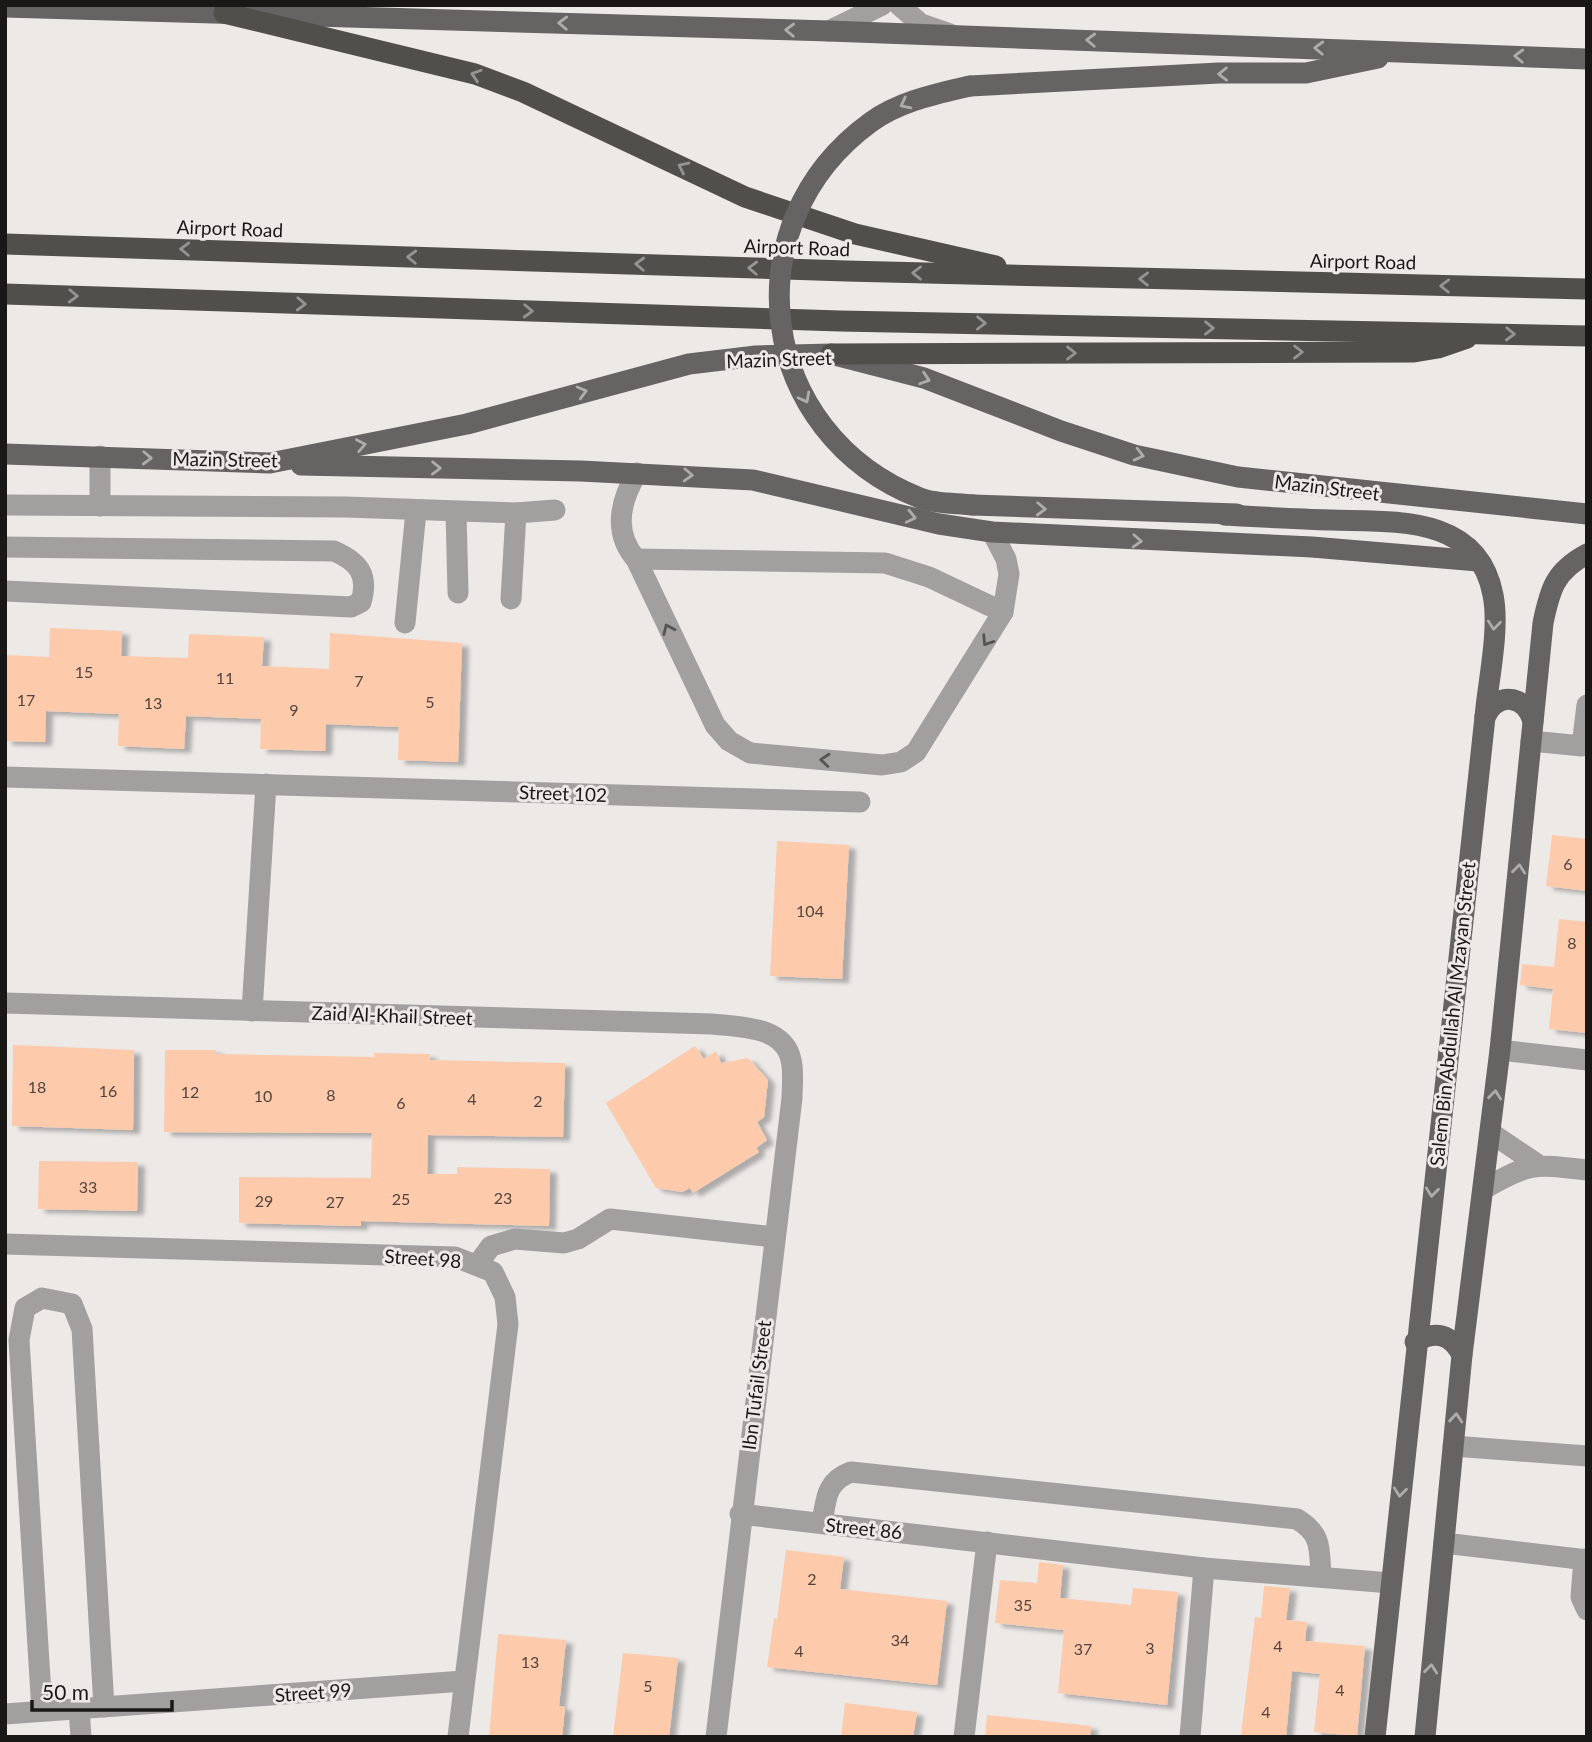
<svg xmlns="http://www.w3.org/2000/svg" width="1592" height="1742" viewBox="0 0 1592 1742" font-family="Lato,sans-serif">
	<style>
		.building { fill: #fdcaac; filter: url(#shadow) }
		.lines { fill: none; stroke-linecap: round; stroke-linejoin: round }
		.minor { stroke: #a1a09f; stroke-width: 21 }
		.major { stroke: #656462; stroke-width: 21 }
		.highway { stroke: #504f4c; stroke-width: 21 }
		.major-bridge { stroke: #656462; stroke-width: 21 }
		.oneway { stroke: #afadab }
		.oneway2 { stroke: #969492 }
		.oneway3 { stroke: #565554 }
		.labels { text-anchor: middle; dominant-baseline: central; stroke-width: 6; stroke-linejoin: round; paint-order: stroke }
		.number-label { font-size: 16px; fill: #52443c }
		.street-label { font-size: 19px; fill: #191817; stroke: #ece9e7 }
	</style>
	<defs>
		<filter id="shadow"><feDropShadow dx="7" dy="4" stdDeviation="2" flood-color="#0004"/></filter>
	</defs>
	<rect width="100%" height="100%" fill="#ece9e7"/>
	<g class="building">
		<path d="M50,628L122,631L121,656L188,658L189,634L264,637L262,666L329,669L330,633L462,643L458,762L398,760L399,727L326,724L325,751L260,749L261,719L186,716L184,749L118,746L119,714L46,711L45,742L5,741V655L49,657Z"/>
		<path d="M1552,835L1587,839V891L1546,886Z"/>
		<path d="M777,841L849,845L842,979L770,976Z"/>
		<path d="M1559,919L1587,922V1033L1549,1029L1553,989L1520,985L1522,964L1554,967Z"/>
		<path d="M13,1045L134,1050L133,1130L12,1126Z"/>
		<path d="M695,1046L704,1059L716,1051L721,1063L748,1058L768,1080L764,1117L757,1122L767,1140L756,1148L759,1152L693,1193L690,1188L682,1192L656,1188L606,1103Z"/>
		<path d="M165,1050H216V1054L374,1057V1053L430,1054L429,1060L565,1063L563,1137L428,1135L427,1174H457V1167L550,1169L549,1226L361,1221V1226L239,1223V1177L371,1178L372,1133L164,1132Z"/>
		<path d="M39,1161L138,1162L137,1211L38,1209Z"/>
		<path d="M786,1550L844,1557L840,1589L947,1601L937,1685L767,1667L774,1618L777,1619Z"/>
		<path d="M1039,1562L1063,1565L1060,1598L1131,1605L1133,1588L1178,1592L1167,1705L1058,1693L1064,1630L995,1623L1000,1580L1037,1583Z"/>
		<path d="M1264,1586L1290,1588L1286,1620L1307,1622L1305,1641L1365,1646L1357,1736L1314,1732L1320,1674L1292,1671L1286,1737L1241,1735L1255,1617L1261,1618Z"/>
		<path d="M498,1634L566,1640L559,1706L565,1707L562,1737H489Z"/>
		<path d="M623,1653L678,1658L669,1737H613Z"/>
		<path d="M845,1703L917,1712L913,1737H841Z"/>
		<path d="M987,1715L1091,1726L1090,1737H985Z"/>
	</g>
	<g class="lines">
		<g class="minor">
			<path d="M899,5L921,24L950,34"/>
			<path d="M829,31L882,5"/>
			<path d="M100,456V506"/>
			<path d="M637,473C620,501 613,533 636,559L715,725L729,741L750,753L882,765L901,762L916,752L1003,612L1009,574L1006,559L992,532"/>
			<path d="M5,505L346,507L516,513L555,510"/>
			<path d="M456,512L458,593"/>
			<path d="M5,547L334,551C359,562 369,575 361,602L351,607L5,591"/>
			<path d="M636,559L885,563L929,577L1003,612"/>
			<path d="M511,599L516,513"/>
			<path d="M405,623L416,511"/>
			<path d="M1531,741L1582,746L1587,705"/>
			<path d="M5,777L860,802"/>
			<path d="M5,1003L712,1024C740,1027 784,1026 791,1060C794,1071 792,1087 792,1098L716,1737"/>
			<path d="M252,1011L266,784"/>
			<path d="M1500,1050L1587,1060"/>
			<path d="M1491,1133L1537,1164"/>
			<path d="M1484,1189C1530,1162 1535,1164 1587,1170"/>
			<path d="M5,1244L455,1257L493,1272L505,1297L508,1324L458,1737"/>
			<path d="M478,1264L491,1246L515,1239L564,1243L578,1239L610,1219L774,1237"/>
			<path d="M1453,1446L1587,1456"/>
			<path d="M740,1514L1204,1568L1391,1583"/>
			<path d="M822,1523C826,1499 826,1481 851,1472L1297,1519C1323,1535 1319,1549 1321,1577"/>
			<path d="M1444,1543L1587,1560"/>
			<path d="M1584,1559L1581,1597L1587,1610"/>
			<path d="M79,1709L81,1737"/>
			<path d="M42,1711L19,1340L25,1308L42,1298L72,1304L82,1329L104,1707"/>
			<path d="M5,1714L464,1681"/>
			<path d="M964,1737L987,1542"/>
			<path d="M1190,1737L1204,1568"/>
		</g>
		<g class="major">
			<path d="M5,7L829,31L1587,59"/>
			<path d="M970,86L1219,73H1306L1378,58"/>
			<path d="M5,454L270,463L467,424L689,364L756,356L831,354L924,378L1061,431L1134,455L1238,477L1587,514"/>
			<path d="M301,465L581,471L753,480L939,524L992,532L1312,547L1478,561"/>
			<path d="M973,505L1237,514"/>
			<path d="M1224,515C1260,517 1295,519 1331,520C1393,522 1478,514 1493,595C1500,630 1488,681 1485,717L1375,1737"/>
			<path d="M1485,717C1498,691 1525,695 1533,721"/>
			<path d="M1415,1342C1436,1330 1451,1334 1462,1355"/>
			<path d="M1425,1737L1462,1355L1500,1050L1543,623C1550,589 1555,571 1587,554"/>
		</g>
		<g class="highway">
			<path d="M224,13L475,74L523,92L745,197L855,234L996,266"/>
			<path d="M5,244L846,271L1587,289"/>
			<path d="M5,294L840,321L1587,336"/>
			<path d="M831,354L1414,352L1438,348L1467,338"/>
		</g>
		<path class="major-bridge" d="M970,86C936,94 900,101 871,122C729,225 757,434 920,498C935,504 956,503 973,505"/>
	</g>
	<defs><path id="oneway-chevron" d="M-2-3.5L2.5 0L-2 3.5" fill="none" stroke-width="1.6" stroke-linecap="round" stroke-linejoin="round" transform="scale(1.75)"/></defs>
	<g class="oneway">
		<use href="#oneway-chevron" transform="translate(563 23) rotate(-178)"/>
		<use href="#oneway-chevron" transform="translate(790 30) rotate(-178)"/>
		<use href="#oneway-chevron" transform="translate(1091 40) rotate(-178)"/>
		<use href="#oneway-chevron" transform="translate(1319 48) rotate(-178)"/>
		<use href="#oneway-chevron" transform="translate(1519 56) rotate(-178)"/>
		<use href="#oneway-chevron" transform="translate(1223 74) rotate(179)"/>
		<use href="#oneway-chevron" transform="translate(905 104) rotate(153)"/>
		<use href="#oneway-chevron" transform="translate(925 379) rotate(18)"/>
		<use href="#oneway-chevron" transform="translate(582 392) rotate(-15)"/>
		<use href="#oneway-chevron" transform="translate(805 398) rotate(62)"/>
		<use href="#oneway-chevron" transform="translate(361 445) rotate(-11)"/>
		<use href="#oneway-chevron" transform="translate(1139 455) rotate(14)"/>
		<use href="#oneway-chevron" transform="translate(147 458) rotate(2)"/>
		<use href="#oneway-chevron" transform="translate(436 468) rotate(1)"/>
		<use href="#oneway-chevron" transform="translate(688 475) rotate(3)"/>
		<use href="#oneway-chevron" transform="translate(1041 509) rotate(2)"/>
		<use href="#oneway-chevron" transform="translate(911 517) rotate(13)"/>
		<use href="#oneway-chevron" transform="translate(1137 541) rotate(3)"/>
		<use href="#oneway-chevron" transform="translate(1494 625) rotate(96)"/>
		<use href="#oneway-chevron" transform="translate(1519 869) rotate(-84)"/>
		<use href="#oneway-chevron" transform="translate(1495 1095) rotate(-84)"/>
		<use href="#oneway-chevron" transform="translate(1432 1192) rotate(96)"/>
		<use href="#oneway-chevron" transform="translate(1456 1418) rotate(-85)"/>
		<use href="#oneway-chevron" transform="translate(1400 1492) rotate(96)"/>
		<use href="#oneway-chevron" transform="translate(1431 1669) rotate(-84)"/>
	</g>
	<g class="oneway2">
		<use href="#oneway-chevron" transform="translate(476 75) rotate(-162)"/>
		<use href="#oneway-chevron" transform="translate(683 167) rotate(-154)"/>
		<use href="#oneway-chevron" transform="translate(185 249) rotate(-178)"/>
		<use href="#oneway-chevron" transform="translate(412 257) rotate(-178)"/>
		<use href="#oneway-chevron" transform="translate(640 264) rotate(-178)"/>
		<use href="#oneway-chevron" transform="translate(753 268) rotate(-178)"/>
		<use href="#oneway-chevron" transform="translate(917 273) rotate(-179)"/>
		<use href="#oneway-chevron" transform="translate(1144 279) rotate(-179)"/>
		<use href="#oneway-chevron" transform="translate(1445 286) rotate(-179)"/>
		<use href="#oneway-chevron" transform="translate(73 296) rotate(2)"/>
		<use href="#oneway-chevron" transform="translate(301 304) rotate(2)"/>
		<use href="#oneway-chevron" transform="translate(528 311) rotate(2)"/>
		<use href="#oneway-chevron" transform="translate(981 323) rotate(1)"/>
		<use href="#oneway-chevron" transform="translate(1209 328) rotate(1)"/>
		<use href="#oneway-chevron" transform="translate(1510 334) rotate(2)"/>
		<use href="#oneway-chevron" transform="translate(1298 352)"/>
		<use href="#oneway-chevron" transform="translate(1071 353)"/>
	</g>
	<g class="oneway3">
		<use href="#oneway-chevron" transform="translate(668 629) rotate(-114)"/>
		<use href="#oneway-chevron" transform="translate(987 641) rotate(123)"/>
		<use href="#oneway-chevron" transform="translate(825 760) rotate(-175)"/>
	</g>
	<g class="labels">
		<g class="number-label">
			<text x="84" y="671">15</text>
			<text x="225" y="677">11</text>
			<text x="359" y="680">7</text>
			<text x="26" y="699">17</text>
			<text x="430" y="701">5</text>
			<text x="153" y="702">13</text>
			<text x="294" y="709">9</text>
			<text x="1568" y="863">6</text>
			<text x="810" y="910">104</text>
			<text x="1572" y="942">8</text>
			<text x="37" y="1086">18</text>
			<text x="108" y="1090">16</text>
			<text x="190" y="1091">12</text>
			<text x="331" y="1094">8</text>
			<text x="263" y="1095">10</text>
			<text x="472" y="1098">4</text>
			<text x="538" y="1100">2</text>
			<text x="401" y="1102">6</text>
			<text x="88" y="1186">33</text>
			<text x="503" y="1197">23</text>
			<text x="401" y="1198">25</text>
			<text x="264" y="1200">29</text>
			<text x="335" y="1201">27</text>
			<text x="812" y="1578">2</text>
			<text x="1023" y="1604">35</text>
			<text x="900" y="1639">34</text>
			<text x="1278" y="1645">4</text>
			<text x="1150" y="1647">3</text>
			<text x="1083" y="1648">37</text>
			<text x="799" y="1650">4</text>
			<text x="530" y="1661">13</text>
			<text x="648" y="1685">5</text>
			<text x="1340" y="1689">4</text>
			<text x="1266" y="1711">4</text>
		</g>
		<g class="street-label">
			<text transform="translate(230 228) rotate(2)">Airport Road</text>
			<text transform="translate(797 247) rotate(2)">Airport Road</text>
			<text transform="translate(1363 261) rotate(1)">Airport Road</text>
			<text transform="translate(779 359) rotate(-2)">Mazin Street</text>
			<text transform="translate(225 459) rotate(1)">Mazin Street</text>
			<text transform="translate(1327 487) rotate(7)">Mazin Street</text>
			<text transform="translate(563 793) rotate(2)">Street 102</text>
			<text transform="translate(1452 1014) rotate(-84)">Salem Bin Abdullah Al Mzayan Street</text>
			<text transform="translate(392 1015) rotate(2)">Zaid Al-Khail Street</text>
			<text transform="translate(423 1258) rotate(4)">Street 98</text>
			<text transform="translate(756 1385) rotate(-83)">Ibn Tufail Street</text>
			<text transform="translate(864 1528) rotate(6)">Street 86</text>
			<text transform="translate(313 1692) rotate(-4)">Street 99</text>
		</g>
	</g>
	<rect width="1592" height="1742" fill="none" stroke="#191817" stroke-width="14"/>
	<path d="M32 1700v10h140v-10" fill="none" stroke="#191817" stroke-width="3.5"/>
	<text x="42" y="1700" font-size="21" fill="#191817" stroke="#ece9e7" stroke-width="5" paint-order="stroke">50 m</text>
</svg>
